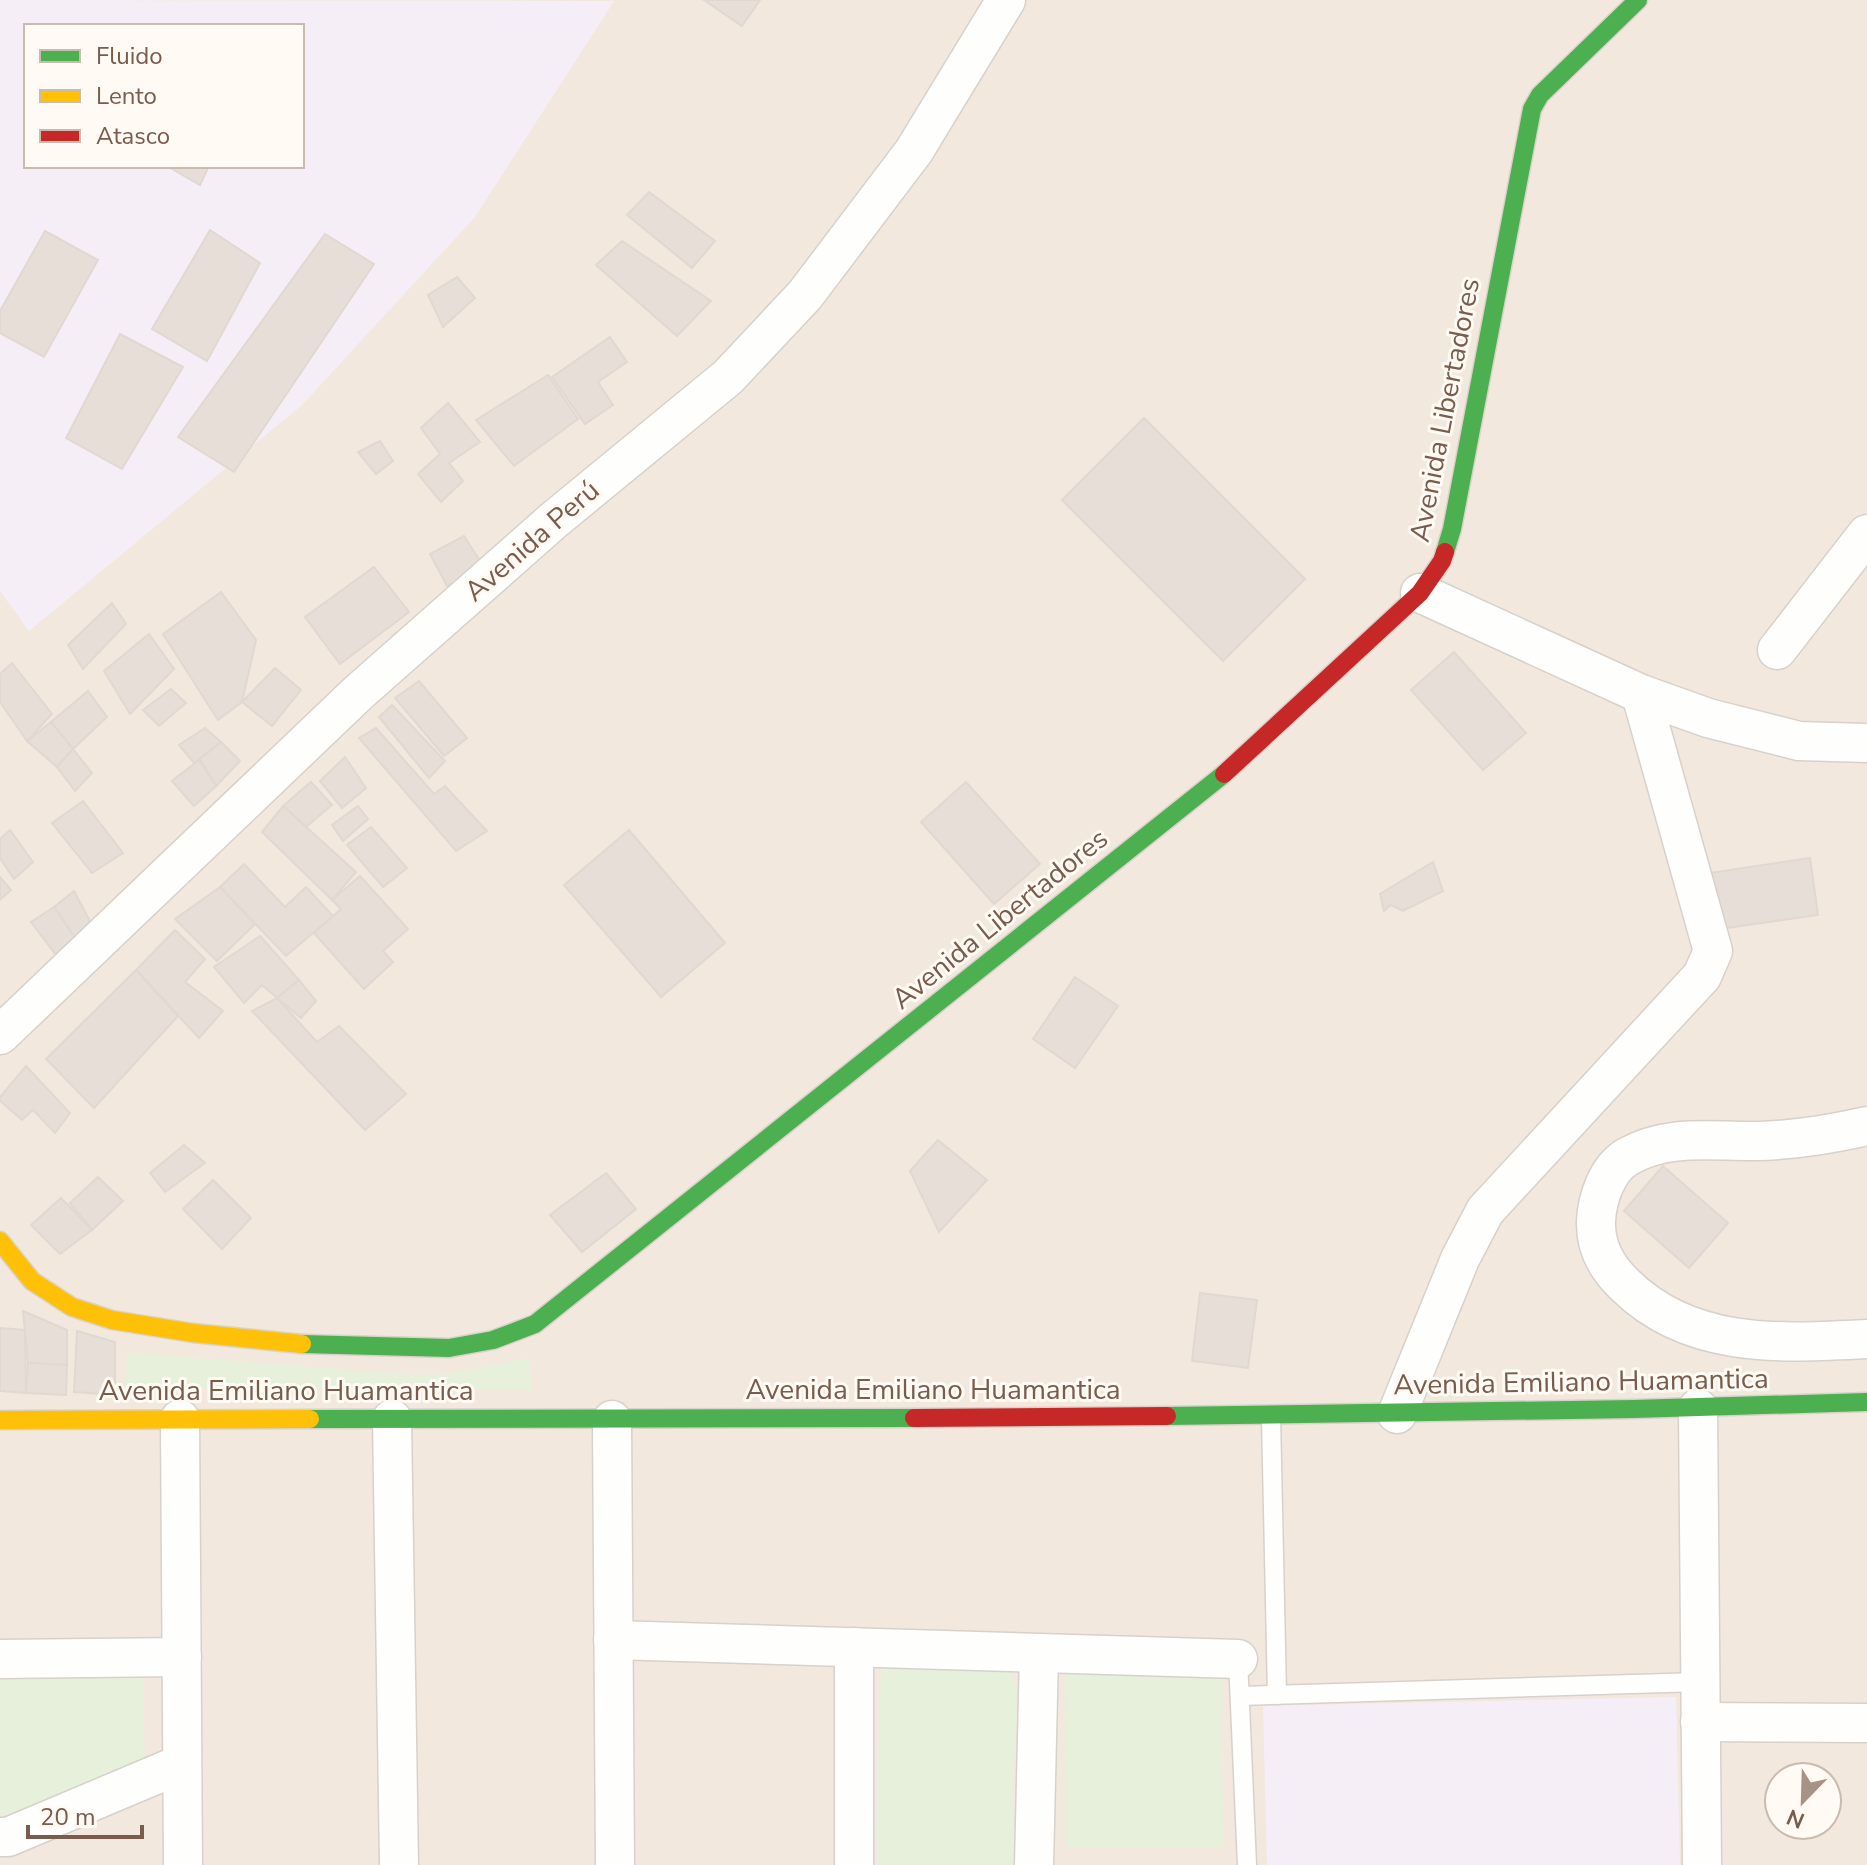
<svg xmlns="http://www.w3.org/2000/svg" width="1867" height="1865" viewBox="0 0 1867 1865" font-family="'Nunito Sans',sans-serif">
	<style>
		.residential { fill: #f2e8de; fill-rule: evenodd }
		.education { fill: #f6eef6; fill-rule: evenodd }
		.green { fill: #e7f0db }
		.building { fill: #e6ded7; stroke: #e2d8d2; stroke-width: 2 }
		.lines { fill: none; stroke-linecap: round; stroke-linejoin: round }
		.lane-casing { stroke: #d7d1cb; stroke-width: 21 }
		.street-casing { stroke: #d7d1cb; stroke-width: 41 }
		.fast-casing { stroke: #d9d2cb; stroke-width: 21 }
		.slow-casing { stroke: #d9d2cb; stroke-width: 21 }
		.jam-casing { stroke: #d9d2cb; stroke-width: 21 }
		.lane { stroke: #fefefd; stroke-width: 18 }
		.street { stroke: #fefefd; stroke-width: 38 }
		.fast { stroke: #4caf50; stroke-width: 18 }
		.slow { stroke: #ffc107; stroke-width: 18 }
		.jam { stroke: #c62828; stroke-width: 18 }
		.labels { text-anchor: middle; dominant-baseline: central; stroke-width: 6; stroke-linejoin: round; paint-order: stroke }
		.street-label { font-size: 28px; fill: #7a5c4d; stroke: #fffaf3 }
	</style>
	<rect width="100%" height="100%" fill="#f9f5f0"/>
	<path class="residential" d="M0,0H1867V1865H0ZM26,26H302V166H26ZM1779,1777H1827V1825H1779Z"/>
	<g class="education">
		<path d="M0,0L614,1L475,217L302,405L29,631L0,591ZM26,26H302V166H26Z"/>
		<path d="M1676,1697L1680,1865H1267L1263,1706Z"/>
	</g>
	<g class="green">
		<path d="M127,1352L412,1375L446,1374L529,1358L532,1390L126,1389Z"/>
		<path d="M143,1665L145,1773L0,1818V1666Z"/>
		<path d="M881,1667L1010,1670L1017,1688L1013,1789L1014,1865H878L876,1835Z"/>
		<path d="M1065,1668H1222L1223,1848L1066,1847Z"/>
	</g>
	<g class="building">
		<path d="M704,0H760L742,26Z"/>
		<path d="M167,166H209L200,185Z"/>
		<path d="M649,192L715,241L692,268L627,215Z"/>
		<path d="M210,230L260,263L207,361L152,329Z"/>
		<path d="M45,231L98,260L44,357L0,333V311Z"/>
		<path d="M325,234L374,264L234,472L178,437Z"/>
		<path d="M622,241L711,301L677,336L596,265Z"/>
		<path d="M457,277L475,298L443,327L428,295Z"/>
		<path d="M120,334L183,367L122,469L66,438Z"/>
		<path d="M610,337L627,362L598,382L613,405L585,424L552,377Z"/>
		<path d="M548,375L578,419L514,466L476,420Z"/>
		<path d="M448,403L480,442L449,463L463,481L441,502L418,474L440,454L421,428Z"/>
		<path d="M1144,418L1305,579L1223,661L1062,500Z"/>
		<path d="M380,441L393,461L376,474L358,452Z"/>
		<path d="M464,536L484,567L447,586L430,554Z"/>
		<path d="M374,567L409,612L340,664L305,617Z"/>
		<path d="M221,592L256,640L242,702L218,720L163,634Z"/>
		<path d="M112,603L126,624L83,669L68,645Z"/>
		<path d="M149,634L174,669L130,714L104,671Z"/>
		<path d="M1454,652L1526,733L1483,770L1411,690Z"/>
		<path d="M12,663L52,714L27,741L0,702V674Z"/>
		<path d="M275,668L301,690L272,726L242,702Z"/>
		<path d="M419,681L467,738L444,756L395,698Z"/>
		<path d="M171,689L186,703L159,726L143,710Z"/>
		<path d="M88,691L107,717L73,749L51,722Z"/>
		<path d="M392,705L445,761L429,778L379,717Z"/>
		<path d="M51,722L73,749L57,767L27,741Z"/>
		<path d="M205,728L221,742L194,763L179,745Z"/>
		<path d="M376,728L434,794L445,786L487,831L456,851L359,738Z"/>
		<path d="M221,742L240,761L216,786L200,759Z"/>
		<path d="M73,749L92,773L75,791L57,767Z"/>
		<path d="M345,757L366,788L342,808L320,781Z"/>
		<path d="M199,760L216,786L194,806L172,781Z"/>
		<path d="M311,782L332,805L306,827L283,806Z"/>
		<path d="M966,782L1040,864L994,904L921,822Z"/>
		<path d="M83,801L123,853L92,873L52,823Z"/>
		<path d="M283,806L356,872L332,900L262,832Z"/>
		<path d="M358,806L368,819L343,841L332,825Z"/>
		<path d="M371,827L407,868L383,887L347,845Z"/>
		<path d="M10,830L33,862L14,879L0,858V839Z"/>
		<path d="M629,830L725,943L661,997L564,885Z"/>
		<path d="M1810,858L1818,915L1712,930L1703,874Z"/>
		<path d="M1433,862L1443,891L1403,911L1391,905L1384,911L1380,894Z"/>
		<path d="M244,864L285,907L306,887L333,916L286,956L220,887Z"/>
		<path d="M360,876L408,929L383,951L393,962L364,989L314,933L341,909L332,900Z"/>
		<path d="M0,877L11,890L0,900Z"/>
		<path d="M220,887L255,924L217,961L175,919Z"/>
		<path d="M74,891L92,925L76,939L54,907Z"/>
		<path d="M54,907L76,939L56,955L31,922Z"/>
		<path d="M175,930L205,959L185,982L223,1011L199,1038L136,970Z"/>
		<path d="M260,936L299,980L277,998L262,985L244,1003L214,967Z"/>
		<path d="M136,970L178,1016L94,1108L46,1059Z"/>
		<path d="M1075,977L1118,1006L1075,1068L1033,1039Z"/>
		<path d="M299,980L316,1001L301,1018L277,998Z"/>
		<path d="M277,998L317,1042L339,1026L406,1094L365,1130L252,1011Z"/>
		<path d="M26,1066L70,1113L55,1133L33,1110L22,1120L0,1101V1097Z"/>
		<path d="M938,1140L987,1180L939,1232L910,1171Z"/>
		<path d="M184,1145L205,1163L165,1192L150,1173Z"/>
		<path d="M1663,1166L1728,1223L1689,1268L1624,1211Z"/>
		<path d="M606,1173L636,1209L582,1252L550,1215Z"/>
		<path d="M98,1177L123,1201L92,1230L70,1203Z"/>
		<path d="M213,1180L251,1218L222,1249L183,1209Z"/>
		<path d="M61,1198L92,1230L60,1254L31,1225Z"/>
		<path d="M1200,1293L1257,1300L1248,1368L1192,1361Z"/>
		<path d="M23,1311L67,1330V1365L28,1363Z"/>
		<path d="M0,1328L25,1330L26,1393L0,1391Z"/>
		<path d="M77,1331L115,1342V1395L74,1392Z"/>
		<path d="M28,1363L67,1365L66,1395L26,1393Z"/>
	</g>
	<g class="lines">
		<defs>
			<g id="lane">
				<path d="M1271,1416L1277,1695"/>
				<path d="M1238,1659L1247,1865"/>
				<path d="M1240,1696L1700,1682"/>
			</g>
			<g id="street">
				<path d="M1420,593L1641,694L1708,718L1799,741L1867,743"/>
				<path d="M1777,650L1867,534"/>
				<path d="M0,1035L358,693L554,520L728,377L805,295L914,151L1006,0"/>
				<path d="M1867,1126C1832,1134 1794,1140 1758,1141C1713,1142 1668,1133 1627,1157C1607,1169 1597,1199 1596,1221C1595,1247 1607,1268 1625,1285C1691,1350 1782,1343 1867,1339"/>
				<path d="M1698,1408L1702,1865"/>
				<path d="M1397,1414L1460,1259L1485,1211L1702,976L1713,951L1641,694"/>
				<path d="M180,1419L183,1865"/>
				<path d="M392,1419L399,1865"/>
				<path d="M612,1420L615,1865"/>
				<path d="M613,1640L1238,1659"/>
				<path d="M854,1647V1865"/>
				<path d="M0,1659L182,1657"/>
				<path d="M1700,1722L1867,1723"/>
				<path d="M0,1837H8L181,1764"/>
				<path d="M1034,1865L1039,1654"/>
			</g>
			<g id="fast">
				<path d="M1445,552L1452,529L1532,109L1540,95L1638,0"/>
				<path d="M302,1344L449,1348L493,1340L535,1324L1224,774"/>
				<path d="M1167,1416L1634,1409L1867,1402"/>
				<path d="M310,1419L914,1418"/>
			</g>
			<g id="slow">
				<path d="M0,1241L32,1281L72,1307L112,1320L193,1333L302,1344"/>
				<path d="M0,1420L310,1419"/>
			</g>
			<g id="jam">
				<path d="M1224,774L1420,593L1442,561L1445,552"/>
				<path d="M914,1418L1167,1416"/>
			</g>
		</defs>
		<use href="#lane" class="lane-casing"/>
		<use href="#street" class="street-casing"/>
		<use href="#fast" class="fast-casing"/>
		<use href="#slow" class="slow-casing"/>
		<use href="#jam" class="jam-casing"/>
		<use href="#lane" class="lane"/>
		<use href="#street" class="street"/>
		<use href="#fast" class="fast"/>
		<use href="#slow" class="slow"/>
		<use href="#jam" class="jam"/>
	</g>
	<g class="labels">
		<g class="street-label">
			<text transform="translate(1445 410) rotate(-79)">Avenida Libertadores</text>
			<text transform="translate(532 541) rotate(-41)">Avenida Perú</text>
			<text transform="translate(1000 919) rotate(-39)">Avenida Libertadores</text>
			<text transform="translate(1581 1382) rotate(-1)">Avenida Emiliano Huamantica</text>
			<text x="933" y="1390">Avenida Emiliano Huamantica</text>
			<text x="286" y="1391">Avenida Emiliano Huamantica</text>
		</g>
	</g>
	<rect x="24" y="24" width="280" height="144" fill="#fffaf3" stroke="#cabbb1" stroke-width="2"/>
	<rect x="40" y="50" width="40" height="12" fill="#4caf50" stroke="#cabbb1" stroke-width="2"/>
	<text x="96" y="64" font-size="24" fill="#7a5c4d">Fluido</text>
	<rect x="40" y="90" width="40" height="12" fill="#ffc107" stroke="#cabbb1" stroke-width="2"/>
	<text x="96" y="104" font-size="24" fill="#7a5c4d">Lento</text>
	<rect x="40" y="130" width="40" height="12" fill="#c62828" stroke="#cabbb1" stroke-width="2"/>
	<text x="96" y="144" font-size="24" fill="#7a5c4d">Atasco</text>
	<g transform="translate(1803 1801) rotate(203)"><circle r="38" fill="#fffaf3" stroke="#cabbb1" stroke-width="2"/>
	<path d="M0-6L14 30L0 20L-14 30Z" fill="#a69286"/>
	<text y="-12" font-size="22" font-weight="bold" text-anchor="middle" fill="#7a5c4d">N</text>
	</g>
	<path d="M28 1825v12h114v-12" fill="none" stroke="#7a5c4d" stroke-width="4"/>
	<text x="40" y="1825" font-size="24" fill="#7a5c4d" stroke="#fffaf3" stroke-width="6" paint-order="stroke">20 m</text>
</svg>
